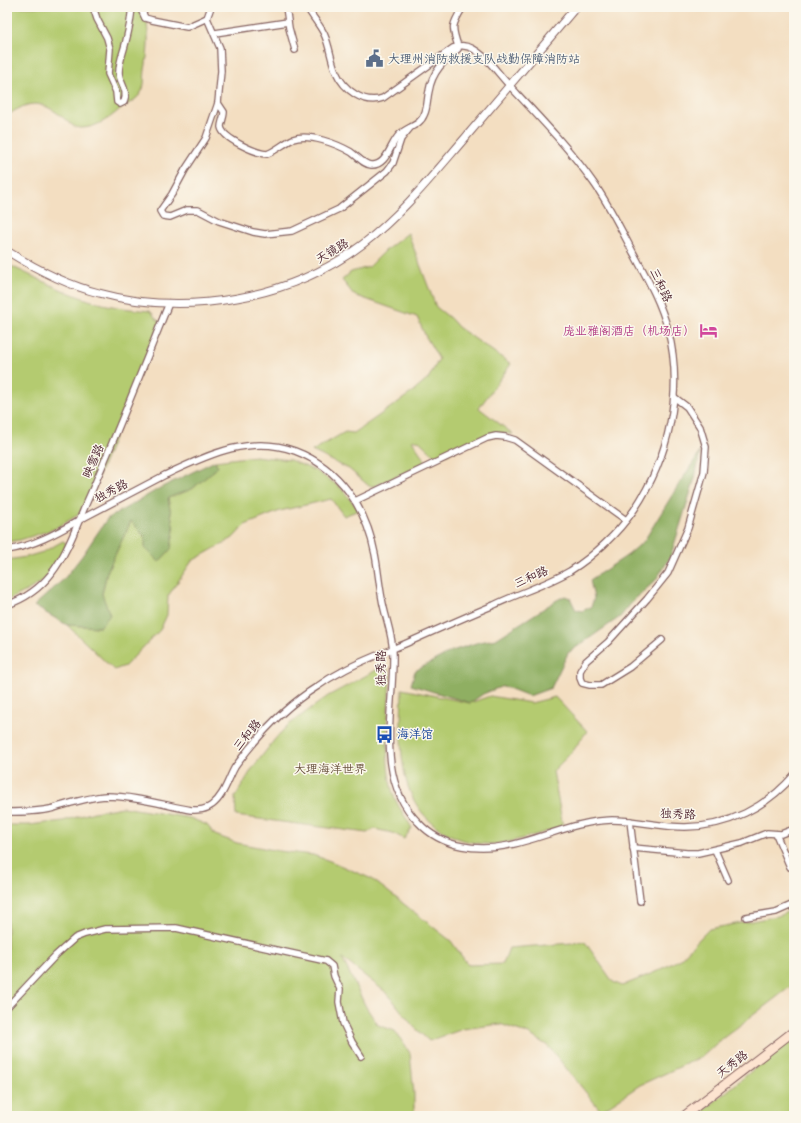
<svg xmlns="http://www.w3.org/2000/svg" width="801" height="1123" viewBox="0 0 801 1123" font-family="Itim,'LXGW WenKai TC',sans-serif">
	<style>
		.green { fill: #b4cb6f; stroke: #7f754d }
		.forest { fill: #8faf62; stroke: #6c6746 }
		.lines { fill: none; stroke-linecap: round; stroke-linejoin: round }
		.minor-casing { stroke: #856260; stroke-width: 8 }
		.tertiary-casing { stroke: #856260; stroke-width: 9 }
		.secondary-casing { stroke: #856260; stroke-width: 10 }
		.minor { stroke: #fff; stroke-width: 5.5 }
		.tertiary { stroke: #fff; stroke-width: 7 }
		.secondary { stroke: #fde4d0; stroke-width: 8 }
		.labels { text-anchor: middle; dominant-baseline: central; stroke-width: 3; stroke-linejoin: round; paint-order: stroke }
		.service-label { font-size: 12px; fill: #4e5e75; stroke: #fbf7ec; text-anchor: start }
		.street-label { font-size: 12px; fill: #4a1f2b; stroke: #fbf7ec }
		.hotel-label { font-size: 12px; fill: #b23c85; stroke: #fbf7ec; text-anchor: end }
		.transit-label { font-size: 12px; fill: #164399; stroke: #fbf7ec; text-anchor: start }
		.park-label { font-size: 12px; fill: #6a533f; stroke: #fbf7ec }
	</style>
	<rect width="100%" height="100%" fill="#fbf7ec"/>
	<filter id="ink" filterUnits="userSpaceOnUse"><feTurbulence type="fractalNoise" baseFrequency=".025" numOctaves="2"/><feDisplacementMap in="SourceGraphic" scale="8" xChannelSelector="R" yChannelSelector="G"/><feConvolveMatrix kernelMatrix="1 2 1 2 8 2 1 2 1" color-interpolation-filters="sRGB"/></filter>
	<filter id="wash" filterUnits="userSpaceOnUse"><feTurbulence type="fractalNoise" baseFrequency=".012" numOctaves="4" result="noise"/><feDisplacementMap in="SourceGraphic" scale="16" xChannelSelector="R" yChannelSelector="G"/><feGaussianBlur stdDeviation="0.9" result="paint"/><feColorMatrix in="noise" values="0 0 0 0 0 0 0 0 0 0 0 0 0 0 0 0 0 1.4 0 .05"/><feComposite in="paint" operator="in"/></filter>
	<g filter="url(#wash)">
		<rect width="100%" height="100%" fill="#f3dec1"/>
		<g class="green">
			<path d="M7,7H143C150,28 149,48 145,70C144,77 145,85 142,91C136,102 127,103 119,110C109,119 95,128 81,128C74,128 71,124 66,120C53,109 39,99 22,107C16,110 11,112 7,117Z"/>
			<path d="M408,233L436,307L450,318L458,327L511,364L479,408L513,434L501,433L493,434L437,458L418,440L412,441L427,463L374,486H369L349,469L312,451L345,432L354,433L414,391L428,379L439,359L426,337L417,317L354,295L342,280L351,272L369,267L386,250Z"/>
			<path d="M11,266C45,282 80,301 117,307C128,309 139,310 150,311L160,323L89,500L78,515L54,529L20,540L7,542V273Z"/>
			<path d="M255,456L290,460L316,471L340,487L359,510L344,516L331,499L280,511L245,525L233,538L192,561L168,596L167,615L160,630L125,666L114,670L67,625L99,627L102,594L107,572L131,521L145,537L159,561L170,549L174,530L168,498L192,489L218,467L215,461Z"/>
			<path d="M63,541L66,543C64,550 62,558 58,564C47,582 26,592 7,600V560L26,557L43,552Z"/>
			<path d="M385,667L390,673C389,708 382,767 395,799C400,809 407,819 412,828L404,839L393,833L374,829L367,833L236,816L235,797L252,769L275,739L287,726L328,696L380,668Z"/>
			<path d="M402,689L470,703L490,696L531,703L555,697L587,731L573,751L553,771L563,827C543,832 516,842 495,844C478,845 460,841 445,832C393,802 401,740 402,689Z"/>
			<path d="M123,807L190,818L207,825L215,835L237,843L279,851L313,855L330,861L372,879L451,941L468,965L503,964L509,948L585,942L613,982L622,986L660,970L680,959L709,929L778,916L794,909V993L790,987L718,1042L703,1056L640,1085L601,1111L548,1046L529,1034L500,1024L463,1029L429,1041L413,1026L388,994L342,958L366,1007L378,1025L395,1031L410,1053L414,1094V1116H7V825H29L63,821L94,812Z"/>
			<path d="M794,1036V1116H697Z"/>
		</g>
		<g class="forest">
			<path d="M700,452L695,478L670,558L655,581L634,600L620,617L568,653L551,688L529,696L503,686L483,694L470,703L411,685L415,671L452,651L479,642L496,639L557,600L565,596L570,598L576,610L582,611L591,607L594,598L590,580L628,555L644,541L679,484Z"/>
			<path d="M215,461L218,467L192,489L168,498L174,530L171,549L159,562L145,548V537L131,521L107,572L102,594L110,615L100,627L67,625L34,606L64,579L82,556L107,519L160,488Z"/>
		</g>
	</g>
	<g filter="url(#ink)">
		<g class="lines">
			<defs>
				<g id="minor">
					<path d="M93,7L97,19L107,38L110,49L108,74L116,92L117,102L120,104L124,102C129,89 119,83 119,72C119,61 124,51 126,41C129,30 131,18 132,7"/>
					<path d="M140,7L145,18L152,20L187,27L207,18"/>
					<path d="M211,7L207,18L220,48L221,71L218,103L206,138L185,170L172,194L160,211L163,216L170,217L187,210H198L219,221L253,232L265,234L292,231L339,209L387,171L393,163L401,139L410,128"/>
					<path d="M286,7L289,28L295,50"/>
					<path d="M215,33L288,22"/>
					<path d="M218,103L224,112C224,117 221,123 221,127C223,139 256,153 267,154C276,151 284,143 293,139C309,133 337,144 351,152C357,156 364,165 371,165C387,166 390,144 399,135C406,127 420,126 424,115C428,107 427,98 429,91C432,72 444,61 458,49V46C451,26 452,25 463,7"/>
					<path d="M355,501L487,438L496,436L505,437L515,440L626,520"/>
					<path d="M7,550C35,546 60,531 85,517C112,503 138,489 165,475C206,456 249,434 295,451C340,468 366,508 375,554C378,569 379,584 382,599C385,617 393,636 393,654C394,710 374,778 418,822C430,835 445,843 462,846C514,857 561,821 612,820C636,820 660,827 685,827C727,827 767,807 794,775"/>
					<path d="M7,605C24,599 40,588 51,574C69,551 78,521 90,495C118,431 143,367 169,303"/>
					<path d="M662,640L630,667L601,685H590L582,683L580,678V671L586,661L608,642L647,599L668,573L688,528L704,472L706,447L700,427L687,407L674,397"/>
					<path d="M7,812C21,812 36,812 50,809C69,804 87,797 107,796C134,796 164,805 191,810C199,810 206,810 212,805C224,796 228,779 235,767C258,735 284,707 318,686C325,681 333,676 341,672C362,660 386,652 407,643C436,630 465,617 494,605C519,593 546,585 570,571C594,556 618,533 634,510C669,458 684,391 668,330C661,303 647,278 634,254C621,230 609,204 593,182C568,147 538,116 509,85C498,74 481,47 464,46C460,45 457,47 453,48L383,98C364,105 344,90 336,72C331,61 330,48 325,36C321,26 312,17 307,7"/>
					<path d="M630,821L640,901"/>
					<path d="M776,834L790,867"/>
					<path d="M633,848L687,853H698L742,843L767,833L781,834L794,829"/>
					<path d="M715,850L728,880"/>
					<path d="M746,917L776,912L794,904"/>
					<path d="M7,1007L56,955L75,938L85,934L105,929L176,928L326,961L332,966L334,976L340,989L339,1002L343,1023L352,1042L361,1056"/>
				</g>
				<path id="tertiary" d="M7,251C36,269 66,285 99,293C186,317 291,299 363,244C402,214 433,175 465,138C502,94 539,51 576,7"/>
				<path id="secondary" d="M684,1116L794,1031"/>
			</defs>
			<use href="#minor" class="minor-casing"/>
			<use href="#tertiary" class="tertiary-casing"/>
			<use href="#secondary" class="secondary-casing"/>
			<use href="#minor" class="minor"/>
			<use href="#tertiary" class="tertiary"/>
			<use href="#secondary" class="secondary"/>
		</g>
	</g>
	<defs>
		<symbol id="civic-bare" viewBox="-9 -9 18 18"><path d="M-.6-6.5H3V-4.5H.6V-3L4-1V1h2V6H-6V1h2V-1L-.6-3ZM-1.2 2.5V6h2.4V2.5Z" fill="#5c6f8a" stroke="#fbf7ec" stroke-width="2.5" paint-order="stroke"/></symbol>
		<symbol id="hotel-bare" viewBox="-9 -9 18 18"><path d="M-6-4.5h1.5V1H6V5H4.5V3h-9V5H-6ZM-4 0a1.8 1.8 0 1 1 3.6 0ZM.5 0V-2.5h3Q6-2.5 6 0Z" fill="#d1479c" stroke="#fbf7ec" stroke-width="2.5" paint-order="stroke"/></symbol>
		<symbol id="bus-bare" viewBox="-9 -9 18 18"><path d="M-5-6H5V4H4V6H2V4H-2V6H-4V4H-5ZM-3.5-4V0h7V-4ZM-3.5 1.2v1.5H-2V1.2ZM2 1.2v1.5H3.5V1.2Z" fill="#1a4fb4" stroke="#fbf7ec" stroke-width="2.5" paint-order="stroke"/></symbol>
	</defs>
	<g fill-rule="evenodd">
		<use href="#civic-bare" x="362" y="46" width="25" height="25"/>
		<use href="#hotel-bare" x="696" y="318" width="25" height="25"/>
		<use href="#bus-bare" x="372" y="722" width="25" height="25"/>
	</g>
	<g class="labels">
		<g class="service-label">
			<text x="388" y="59">大理州消防救援支队战勤保障消防站</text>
		</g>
		<g class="street-label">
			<text transform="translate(332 251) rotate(-31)">天镜路</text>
			<text transform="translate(661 285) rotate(65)">三和路</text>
			<text transform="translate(93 461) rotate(-66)">映雪路</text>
			<text transform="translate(111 491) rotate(-28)">独秀路</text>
			<text transform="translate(531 577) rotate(-24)">三和路</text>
			<text transform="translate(381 668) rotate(-90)">独秀路</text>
			<text transform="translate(247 735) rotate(-51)">三和路</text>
			<text transform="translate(678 814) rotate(2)">独秀路</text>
			<text transform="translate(732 1064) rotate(-38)">天秀路</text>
		</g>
		<g class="hotel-label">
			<text x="695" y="331">庞业雅阁酒店（机场店）</text>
		</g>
		<g class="transit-label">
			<text x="397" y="734">海洋馆</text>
		</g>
		<g class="park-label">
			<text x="330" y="769">大理海洋世界</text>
		</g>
	</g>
	<rect width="801" height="1123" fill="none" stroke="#fbf7ec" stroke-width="24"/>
</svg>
